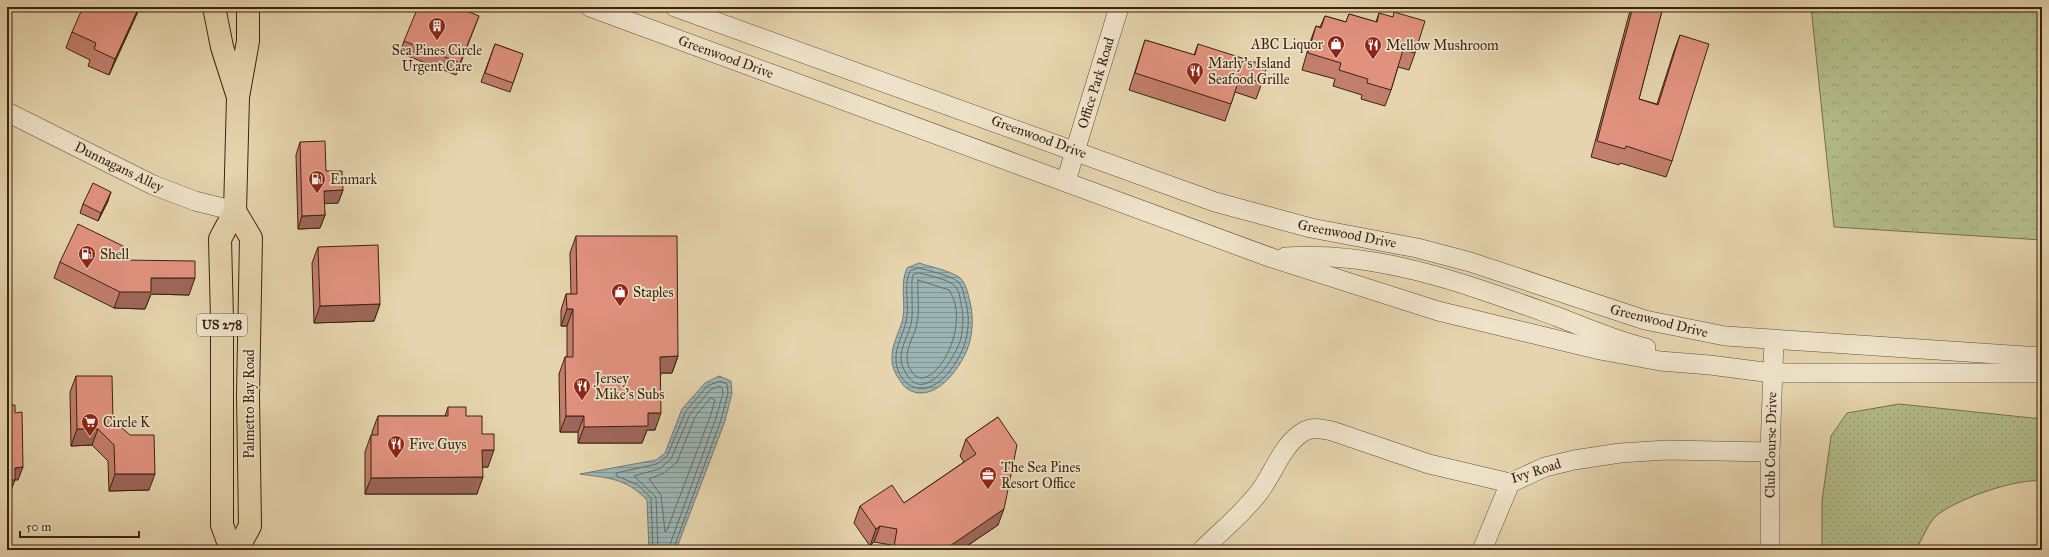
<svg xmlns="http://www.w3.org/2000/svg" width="2049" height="557" viewBox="0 0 2049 557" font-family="'IM FELL Great Primer',serif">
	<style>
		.grass { fill: url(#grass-dots); stroke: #76704e }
		.forest { fill: url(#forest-crowns); stroke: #76704e }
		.water { fill: url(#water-rules); stroke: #747b73 }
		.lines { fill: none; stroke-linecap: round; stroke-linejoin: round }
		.shore { stroke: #6a6c62; stroke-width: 1 }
		.minor-casing { stroke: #654f37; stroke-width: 20 }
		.highway-casing { stroke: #3a2310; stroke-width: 24 }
		.minor { stroke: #eee3ca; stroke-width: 19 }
		.highway { stroke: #e5d4ad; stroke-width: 22 }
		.wall { fill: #c27e6d; stroke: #3a2310 }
		.shaded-wall { fill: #9e6659; stroke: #3a2310 }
		.building { fill: #e1927f; stroke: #3a2310 }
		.labels { text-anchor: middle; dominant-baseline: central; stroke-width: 3.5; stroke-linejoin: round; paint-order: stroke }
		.shield { fill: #eee3ca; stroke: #705d48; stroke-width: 1 }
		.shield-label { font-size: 13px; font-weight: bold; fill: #3a2310 }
		.poi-label { font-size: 14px; fill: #3a2310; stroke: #eee3ca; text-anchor: start }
		.street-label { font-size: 14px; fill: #3a2310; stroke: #eee3ca }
	</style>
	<defs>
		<pattern id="grass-dots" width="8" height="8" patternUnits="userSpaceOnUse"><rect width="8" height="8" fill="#b3bd8b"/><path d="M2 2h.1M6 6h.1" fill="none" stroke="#9ba277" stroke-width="1.8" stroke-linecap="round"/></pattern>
		<pattern id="forest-crowns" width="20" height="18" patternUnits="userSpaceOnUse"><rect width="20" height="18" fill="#b3bd8b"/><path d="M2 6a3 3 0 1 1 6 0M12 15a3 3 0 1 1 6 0" fill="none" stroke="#9ba277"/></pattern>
		<pattern id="water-rules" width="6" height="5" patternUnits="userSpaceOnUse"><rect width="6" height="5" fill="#9bb5b5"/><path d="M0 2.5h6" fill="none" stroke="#7f9392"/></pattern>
	</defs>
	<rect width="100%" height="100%" fill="#e5d4ad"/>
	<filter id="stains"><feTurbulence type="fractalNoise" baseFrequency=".005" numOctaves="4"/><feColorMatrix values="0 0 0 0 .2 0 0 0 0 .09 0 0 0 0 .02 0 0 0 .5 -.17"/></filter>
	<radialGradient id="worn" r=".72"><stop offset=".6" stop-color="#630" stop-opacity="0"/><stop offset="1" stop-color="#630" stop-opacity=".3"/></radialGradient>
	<path class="grass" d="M1899,404L2042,419V481C2017,478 1956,499 1936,516C1929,522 1921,541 1916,550H1822V501L1831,436L1847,413Z"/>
	<path class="forest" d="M1811,7H2042V240L1834,227Z"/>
	<g class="water">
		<path d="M919,263C931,267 948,270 959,277C966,282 968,294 970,302C973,315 973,327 970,341C965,361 944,393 921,393C913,393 905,389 901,382C896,375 892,368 892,360C891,346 898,335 902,322C907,304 899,285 907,268Z"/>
		<path d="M719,376L731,381L732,393L725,421L676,550H649L647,500C626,478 608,478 580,474L656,460L665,453L682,409L705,383Z"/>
	</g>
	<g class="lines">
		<g class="shore">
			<path d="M919,268C929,271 949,275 957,281C963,285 964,296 966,303C969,315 969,326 966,339C961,361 934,402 908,384C901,379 896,369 896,360C895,347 903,335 906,322C910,308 903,283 910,271Z"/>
			<path d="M919,273C927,275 947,279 954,285C959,289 960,298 961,304C964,316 963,326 961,338C957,355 926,405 907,375C904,370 901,365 901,358C901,346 908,336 911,324C914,312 910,281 913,275Z"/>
			<path d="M918,280L949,290C974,327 930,399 912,372C909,368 907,363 907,358C907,345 915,335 917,323C920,309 917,294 918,280Z"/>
			<path d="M711,398L715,400L710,417L667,530L665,532L661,495L649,479L664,473L677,462L695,417Z"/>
			<path d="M653,550L651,498L638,485L617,476L616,473L657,464L667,456L686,411L707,386L720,381L727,384L728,393L721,420L673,550"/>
			<path d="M658,550L656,497L634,476L659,469L671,459L690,414L710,390L720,386L722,388L723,393L716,418L668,550"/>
		</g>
		<defs>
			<g id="minor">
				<path d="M590,7L1272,258L1438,311L1600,350L1660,361L1710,365L1772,373H2042"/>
				<path d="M675,7L1215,202L1311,228L1417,248L1470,262L1645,320L1725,336L2042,357"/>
				<path d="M7,112L153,185L195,201L235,211"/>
				<path d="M1066,181L1119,7"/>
				<path d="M1285,257C1379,250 1472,286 1558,317C1587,328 1616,341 1646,348"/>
				<path d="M1202,550C1222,530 1243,514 1260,491C1274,472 1282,445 1303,432C1313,426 1322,429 1332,431L1429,464L1510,483L1545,467L1574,460L1620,453L1667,450L1770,452"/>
				<path d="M1482,550L1510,483"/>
				<path d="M1770,550V452L1774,340"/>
			</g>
			<g id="highway">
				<path d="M214,7L222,47L237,94"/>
				<path d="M235,211L251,238L248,395L250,526L237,550"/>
				<path d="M231,550L222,525V319L220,239L235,211L238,97L248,41V12L249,7"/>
			</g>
		</defs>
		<use href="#minor" class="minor-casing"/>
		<use href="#highway" class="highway-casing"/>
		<use href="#minor" class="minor"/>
		<use href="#highway" class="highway"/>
	</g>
	<g class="wall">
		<path d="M140,7L109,75L88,66L90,60L66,48L72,32Z"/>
		<path d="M1631,7H1663L1639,99L1657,104L1674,51L1680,35L1672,161L1666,177L1620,163L1619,165L1591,157Z"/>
		<path d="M1379,13L1415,53L1409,70L1398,67L1391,90L1385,106L1361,99L1362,95L1333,86L1335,79L1302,70L1310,42L1316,26L1320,27L1325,16L1346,22L1349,14L1376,22Z"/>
		<path d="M479,16L456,75L400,53L404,41Z"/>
		<path d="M1145,40L1194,55L1198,44L1262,83L1256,99L1235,92L1225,121L1129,90Z"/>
		<path d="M495,44L523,54L510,92L481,82Z"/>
		<path d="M300,142L343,190L338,203H324L325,215L320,228L298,229L296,155Z"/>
		<path d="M108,201L98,221L80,213L83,204Z"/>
		<path d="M576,236L678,356L672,373H661L655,430H647L642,443H578V432H560L559,374L565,357H567V326H561V310L566,294H571L570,253Z"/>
		<path d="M318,247L380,304L374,321L314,323L312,263Z"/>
		<path d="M122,260L189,295L151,294L145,309L114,308L54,278L60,262Z"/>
		<path d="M76,376L113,420L149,490L109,491L108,461L92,445L71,446L70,392Z"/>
		<path d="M448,407L466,416L482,434L488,467H482L477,494H365V452L371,435H372V432L378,416H445Z"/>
		<path d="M998,417V525L961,550H890L891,545L874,542L870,546L854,523L860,506L904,503L964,462L960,456L966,439Z"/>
	</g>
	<g class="shaded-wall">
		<path d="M139,7H140L109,75L115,59Z"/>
		<path d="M343,190L338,203L319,204L324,191Z"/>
		<path d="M111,192L108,201L98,221L101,213Z"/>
		<path d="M325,215L320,228L298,229L302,216Z"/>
		<path d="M151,278H195L189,295L151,294L145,309L114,308L120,292Z"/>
		<path d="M380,304L374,321L314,323L320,306Z"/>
		<path d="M567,309H573L567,326H561Z"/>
		<path d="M678,356L672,373H654L660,357Z"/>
		<path d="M648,413H661L655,430H647L642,443H578L584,427Z"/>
		<path d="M566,416H584L578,432H560Z"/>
		<path d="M77,429H98L92,445L71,446Z"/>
		<path d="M482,450H494L488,467H476Z"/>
		<path d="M23,467L18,480H15L10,493H7V480L15,468Z"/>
		<path d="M115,474H155L149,490L109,491Z"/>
		<path d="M483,477L477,494H365L371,478Z"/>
		<path d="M1004,509L998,525L961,550H943Z"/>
		<path d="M880,526L874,542L870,546L876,529Z"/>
	</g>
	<g class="building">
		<path d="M83,7H139L115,59L94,49L96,43L72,32Z"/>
		<path d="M418,7H457L479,16L460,63L404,41Z"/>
		<path d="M1633,7H1663L1639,99L1658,105L1680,35L1709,44L1672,161L1626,146L1625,149L1597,141Z"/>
		<path d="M1394,12L1425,21L1415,53L1403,50L1391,90L1367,83L1368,79L1339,70L1341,63L1308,53L1316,26L1321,28L1325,16L1346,22L1349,14L1377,22L1379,13L1393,17Z"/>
		<path d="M1145,40L1195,55L1198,44L1267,66L1262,83L1240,76L1231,104L1135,73Z"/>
		<path d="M495,44L523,54L513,83L485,73Z"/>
		<path d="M325,141L326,171H342L343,190L324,191L325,215L302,216L300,142Z"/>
		<path d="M93,183L111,192L101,213L83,204Z"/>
		<path d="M78,224L123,246L122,260L195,261V278H151V292H120L60,262Z"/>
		<path d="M576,236H677L678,356L660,357L661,413H648V426L584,427V416H566L565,357H573V309H567L566,294H577Z"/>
		<path d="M378,245L380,304L320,306L318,247Z"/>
		<path d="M76,376H112L113,420L130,435H154L155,474H115L114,445L98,429H77Z"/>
		<path d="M7,405H15V413L22,412L23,467L15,468V480H7Z"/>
		<path d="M448,407H466V416H482V434H494V450H482L483,477L371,478V435H378V416H448Z"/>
		<path d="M998,417L1017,445L1004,509L944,550L919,545V550H911L894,547L897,529L880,526L876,529L860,506L892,485L904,503L976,454L966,439Z"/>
	</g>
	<defs>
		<symbol id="building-pin" viewBox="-11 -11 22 30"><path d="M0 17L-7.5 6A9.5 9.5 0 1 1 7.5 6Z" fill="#8f2418" stroke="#eee3ca"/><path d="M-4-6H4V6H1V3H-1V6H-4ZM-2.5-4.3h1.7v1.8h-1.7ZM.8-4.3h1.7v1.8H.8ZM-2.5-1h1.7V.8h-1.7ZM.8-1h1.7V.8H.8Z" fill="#fff"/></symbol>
		<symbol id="shop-pin" viewBox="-11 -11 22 30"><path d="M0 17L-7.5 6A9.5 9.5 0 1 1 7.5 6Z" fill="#8f2418" stroke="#eee3ca"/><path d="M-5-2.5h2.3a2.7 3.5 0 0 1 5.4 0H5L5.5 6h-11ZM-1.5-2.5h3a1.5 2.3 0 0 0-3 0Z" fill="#fff"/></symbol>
		<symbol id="restaurant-pin" viewBox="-11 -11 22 30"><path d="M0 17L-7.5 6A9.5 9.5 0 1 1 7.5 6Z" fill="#8f2418" stroke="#eee3ca"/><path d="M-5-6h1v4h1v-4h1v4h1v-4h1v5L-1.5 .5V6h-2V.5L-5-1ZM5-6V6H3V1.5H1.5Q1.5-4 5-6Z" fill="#fff"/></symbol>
		<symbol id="fuel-pin" viewBox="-11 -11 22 30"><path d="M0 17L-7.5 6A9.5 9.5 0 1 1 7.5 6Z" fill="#8f2418" stroke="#eee3ca"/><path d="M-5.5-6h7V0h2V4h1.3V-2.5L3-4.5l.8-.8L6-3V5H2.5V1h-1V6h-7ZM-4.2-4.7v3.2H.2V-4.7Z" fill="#fff"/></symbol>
		<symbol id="supermarket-pin" viewBox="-11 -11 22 30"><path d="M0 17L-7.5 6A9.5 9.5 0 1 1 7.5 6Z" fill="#8f2418" stroke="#eee3ca"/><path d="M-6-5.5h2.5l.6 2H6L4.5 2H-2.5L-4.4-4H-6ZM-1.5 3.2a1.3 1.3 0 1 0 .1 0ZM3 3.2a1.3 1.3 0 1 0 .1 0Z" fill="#fff"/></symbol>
		<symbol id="office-pin" viewBox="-11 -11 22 30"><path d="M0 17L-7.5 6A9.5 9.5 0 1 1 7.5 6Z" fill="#8f2418" stroke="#eee3ca"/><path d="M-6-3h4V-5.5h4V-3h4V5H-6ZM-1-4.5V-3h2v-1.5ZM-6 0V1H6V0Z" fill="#fff"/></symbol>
	</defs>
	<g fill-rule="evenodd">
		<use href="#building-pin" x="427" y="16" width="20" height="27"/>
		<use href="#shop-pin" x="1326" y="34" width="20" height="27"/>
		<use href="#restaurant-pin" x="1363" y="35" width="20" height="27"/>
		<use href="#restaurant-pin" x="1185" y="61" width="20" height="27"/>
		<use href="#fuel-pin" x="307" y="169" width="20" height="27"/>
		<use href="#fuel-pin" x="77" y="244" width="20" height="27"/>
		<use href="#shop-pin" x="610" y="282" width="20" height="27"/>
		<use href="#restaurant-pin" x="572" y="376" width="20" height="27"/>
		<use href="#supermarket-pin" x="80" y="412" width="20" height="27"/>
		<use href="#restaurant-pin" x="386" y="434" width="20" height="27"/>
		<use href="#office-pin" x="978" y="465" width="20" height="27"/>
	</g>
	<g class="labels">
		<rect class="shield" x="197" y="314" width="50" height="22" rx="3"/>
		<g class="shield-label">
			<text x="222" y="325">US 278</text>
		</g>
		<g class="poi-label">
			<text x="1323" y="44" text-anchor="end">ABC Liquor</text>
			<text x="1386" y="45">Mellow Mushroom</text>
			<text x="437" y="50" text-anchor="middle">Sea Pines Circle<tspan x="437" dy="16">Urgent Care</tspan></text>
			<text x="1208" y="63">Marly's Island<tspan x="1208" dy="16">Seafood Grille</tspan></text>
			<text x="330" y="179">Enmark</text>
			<text x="100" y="254">Shell</text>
			<text x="633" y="292">Staples</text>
			<text x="595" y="378">Jersey<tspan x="595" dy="16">Mike's Subs</tspan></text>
			<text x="103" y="422">Circle K</text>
			<text x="409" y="444">Five Guys</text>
			<text x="1001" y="467">The Sea Pines<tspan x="1001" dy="16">Resort Office</tspan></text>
		</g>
		<g class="street-label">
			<text transform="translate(726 57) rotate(20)">Greenwood Drive</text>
			<text transform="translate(1096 83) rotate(-73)">Office Park Road</text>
			<text transform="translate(1039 137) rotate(20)">Greenwood Drive</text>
			<text transform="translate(119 167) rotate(26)">Dunnagans Alley</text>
			<text transform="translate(1347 234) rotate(11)">Greenwood Drive</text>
			<text transform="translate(1659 321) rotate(14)">Greenwood Drive</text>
			<text transform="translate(249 404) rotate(-90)">Palmetto Bay Road</text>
			<text transform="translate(1771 445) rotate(-89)">Club Course Drive</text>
			<text transform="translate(1536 471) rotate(-18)">Ivy Road</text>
		</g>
	</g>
	<rect width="2049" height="557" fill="none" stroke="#e5d4ad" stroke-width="24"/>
	<rect x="8" y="8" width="2033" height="541" fill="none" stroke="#3a2310" stroke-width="2"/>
	<rect x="12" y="12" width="2025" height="533" fill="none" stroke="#3a2310"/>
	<path d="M20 531v6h119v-6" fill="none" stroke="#3a2310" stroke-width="2"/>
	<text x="26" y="531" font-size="12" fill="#3a2310" stroke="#eee3ca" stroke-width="3" paint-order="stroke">50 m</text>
	<rect width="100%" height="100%" filter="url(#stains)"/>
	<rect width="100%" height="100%" fill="url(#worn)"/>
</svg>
